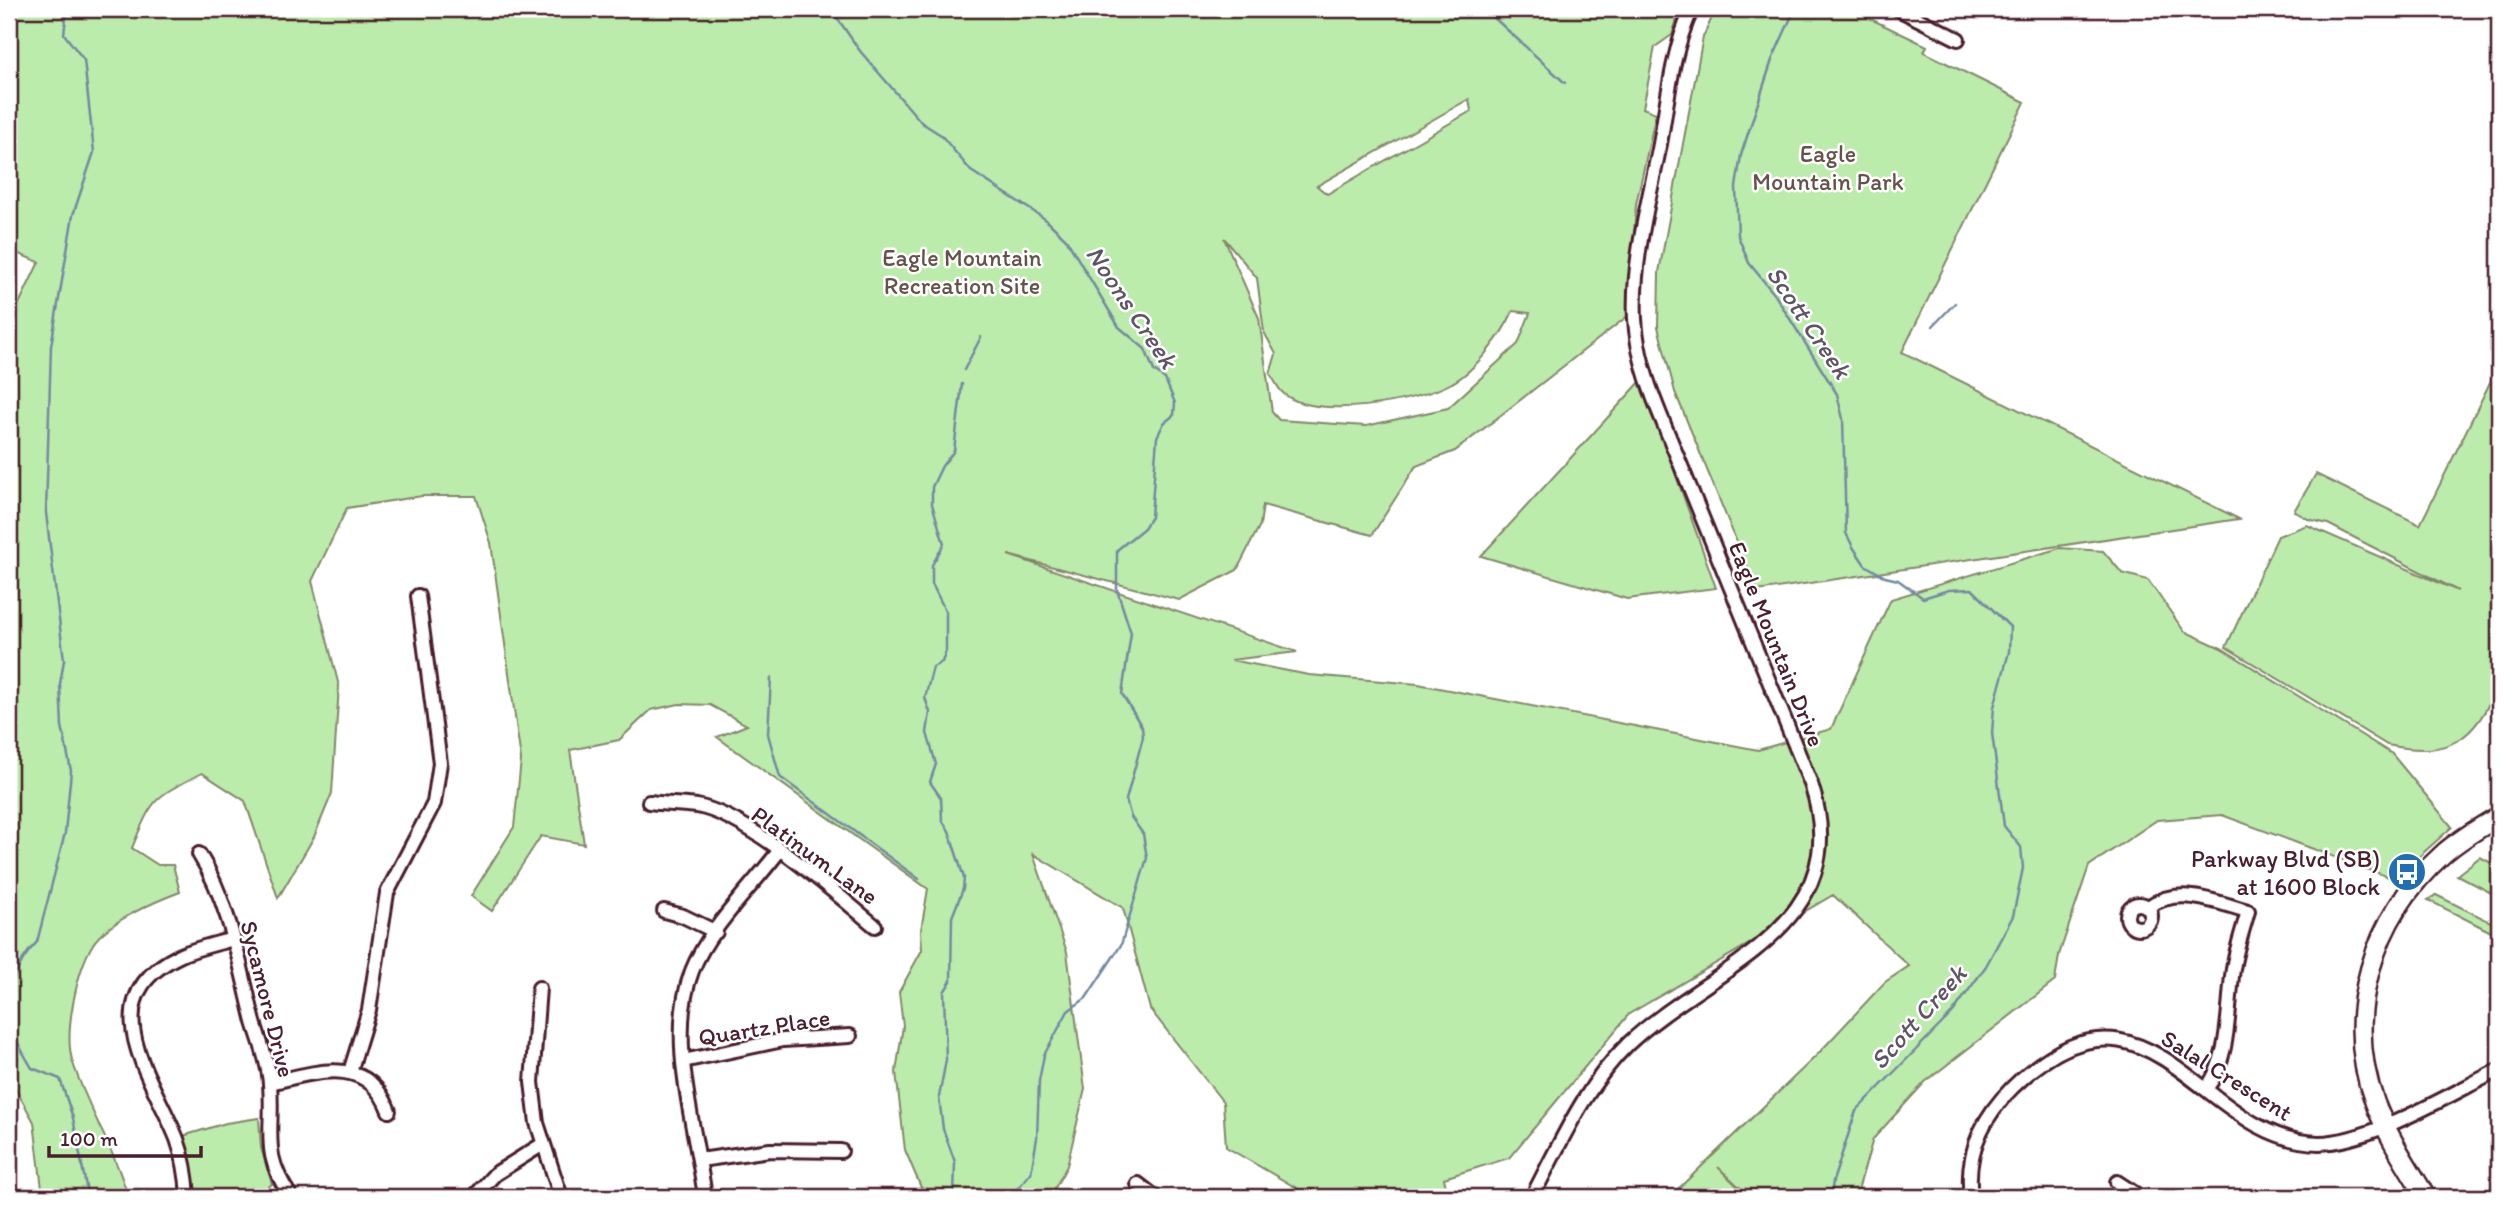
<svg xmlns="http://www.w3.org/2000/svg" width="2508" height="1206" viewBox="0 0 2508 1206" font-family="Itim,sans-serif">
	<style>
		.green { fill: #bcecab; stroke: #83866b; stroke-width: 2; fill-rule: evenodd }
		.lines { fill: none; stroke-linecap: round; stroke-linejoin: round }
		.stream { stroke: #7389a2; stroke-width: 2.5 }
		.street-casing { stroke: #4a1f2b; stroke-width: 18 }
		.secondary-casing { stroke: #4a1f2b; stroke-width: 23 }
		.street { stroke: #fff; stroke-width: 12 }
		.secondary { stroke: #fff; stroke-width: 18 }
		.labels { text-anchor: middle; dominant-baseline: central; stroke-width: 5; stroke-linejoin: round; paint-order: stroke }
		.park-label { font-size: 24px; fill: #66524b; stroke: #fff }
		.street-label { font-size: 24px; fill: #4a1f2b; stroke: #fff }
		.poi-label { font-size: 24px; fill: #4a1f2b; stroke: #fff; text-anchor: end }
		.water-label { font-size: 26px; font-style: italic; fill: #5f5466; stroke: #fff }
	</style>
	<rect width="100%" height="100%" fill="#fff"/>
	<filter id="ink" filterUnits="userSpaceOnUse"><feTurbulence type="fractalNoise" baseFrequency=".0143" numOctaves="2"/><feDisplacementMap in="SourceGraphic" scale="14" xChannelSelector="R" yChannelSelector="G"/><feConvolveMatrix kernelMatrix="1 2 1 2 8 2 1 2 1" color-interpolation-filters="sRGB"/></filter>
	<g filter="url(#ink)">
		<g class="green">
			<path d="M9,9H1677L1675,12L1679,13L1672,35L1655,47L1643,108L1656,113L1636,204L1629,315L1455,451L1416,466L1372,535L1263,505L1260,525L1237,570L1179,600L1008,555L1297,652L1231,660L1309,675L1418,684L1758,750L1831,729L1891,599L2060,548L2103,551L2122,573L2148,580L2184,631L2221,648L2392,754L2452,827L2394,879L2222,815L2157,820L2089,866L2059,955L2055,981L1925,1082L1873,1139L1856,1197H1750L1718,1167L1748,1197H1615L1676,1191L1816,1056L1885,982L1909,966L1833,895L1629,1014L1509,1158L1444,1178L1448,1197H1312L1226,1147L1223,1102L1150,1009L1123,908L1033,854L1067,952L1085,1089L1067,1166L1050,1197H925L905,1150L896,1072L903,1026L899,992L922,950L921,930L928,889L717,737L747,725L710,705L679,704L651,710L619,740L570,750L584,844L541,836L492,911L471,896L514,827L521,760L491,543L476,496H422L347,508L312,581L339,686L332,793L314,837L278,898L245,801L202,773C153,798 153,797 132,848L158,865H173L180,892C156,901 107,922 93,944C77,970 63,1034 73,1063C88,1109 115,1150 128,1197H43L34,1122L9,1077V307L16,310L39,262L9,250ZM1469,99L1471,111L1327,194L1317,186ZM1224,238L1257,278L1264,332L1276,354L1270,374C1274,379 1277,387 1282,392C1312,422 1418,402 1452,383C1475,371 1503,334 1513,311L1530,313L1518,344L1448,408L1366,426L1279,420L1272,412L1259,318Z"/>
			<path d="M1716,9H1850L1927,46L1924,52L2025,102L1902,352L2239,519L1757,591L1675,392L1658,327L1659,272L1703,37Z"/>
			<path d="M2499,364V682C2475,741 2450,758 2387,745L2226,647L2278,536L2307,525L2458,591L2328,524L2308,519L2294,511L2316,474L2420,525Z"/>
			<path d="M1642,380L1716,588L1627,599L1481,556Z"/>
			<path d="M2480,857L2499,867V897L2457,875Z"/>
			<path d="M2436,895L2499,926V936L2428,900Z"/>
			<path d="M259,1118L261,1148L272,1184L256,1197H195L191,1164L183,1136L226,1123Z"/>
		</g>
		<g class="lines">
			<g class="stream">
				<path d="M67,9L64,34L84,60L94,152L73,215L51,346L46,513L64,660L60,684L62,726L71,771L65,833L37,942C16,963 2,998 12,1028C16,1042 25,1056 32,1068L60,1079L73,1118L88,1197"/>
				<path d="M831,9L860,51L922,123L941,135L971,171L1045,219L1066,239L1119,327L1145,349L1154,371L1165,379L1175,403L1174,415L1164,423L1157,437L1151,517L1144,528L1117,550V590L1131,633L1122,694L1142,727L1143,737L1126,800L1131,817L1143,834L1147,858L1121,945L1086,998L1068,1011L1044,1055L1039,1081L1037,1138L1031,1173L1010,1197"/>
				<path d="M1795,9L1772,60L1741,155L1736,187L1738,236L1749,263L1775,295L1837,394L1843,419L1846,533L1853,547L1865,565L1885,577L1898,580L1923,598L1949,590L1972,589L2010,627L2009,652L1994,707L1992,733L2004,826L2021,847L2023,868L2013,916L1986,966L1953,1012L1856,1111L1833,1181L1831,1197"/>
				<path d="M1490,14L1565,83"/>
				<path d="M1933,326L1955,303"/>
				<path d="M964,370L981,337"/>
				<path d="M771,678L768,734L780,777L919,879"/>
				<path d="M954,1197L955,1162L943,1129L939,1097L946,1060L944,992L951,981L952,917L963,889L964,878L949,831L942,820L941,798L930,782L936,764L927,733L930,712L925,698L933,667L942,662L946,651V612L932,584V565L944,544L932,504V487L942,466L954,451L962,384"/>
			</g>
			<defs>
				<g id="street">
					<path d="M1898,9L1958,39"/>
					<path d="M649,802C665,804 681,804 697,806C748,815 834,892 875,926"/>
					<path d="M199,854C230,903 240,967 254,1022C260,1042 269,1064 270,1084C274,1133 260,1152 291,1197"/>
					<circle cx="2139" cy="916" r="12"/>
					<path d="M2148,907C2178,885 2215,902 2248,911C2243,930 2236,949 2233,969C2227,1007 2231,1058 2206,1089"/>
					<path d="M664,911L683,916L716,932"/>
					<path d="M539,988L532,1082L537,1123L561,1197"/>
					<path d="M683,1061L783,1040L850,1036"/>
					<path d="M350,1072L369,1010L387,893L434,803L440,763L418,596"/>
					<path d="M270,1083C316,1072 368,1054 389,1111"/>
					<path d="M700,1160L770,1150L841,1151"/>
					<path d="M2117,1182L2140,1197"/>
					<path d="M1138,1184L1155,1197"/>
					<path d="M188,1197C187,1178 184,1158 177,1139C153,1078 88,998 181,955C197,948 216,944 233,939"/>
					<path d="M474,1197L495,1174L543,1144"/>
					<path d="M705,1197C696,1127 666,1039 692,971C708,929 752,887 779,851"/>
					<path d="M1532,1197C1560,1144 1584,1087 1628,1044C1709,967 1859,928 1811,784L1659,412C1647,382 1637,352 1635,319C1632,261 1649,201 1660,144C1668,99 1672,50 1692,9"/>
					<path d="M1971,1197C1965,1154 1982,1118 2012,1088C2150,953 2200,1142 2319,1143C2370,1143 2452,1093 2499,1070"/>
				</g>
				<path id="secondary" d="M2426,1197C2408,1167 2388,1137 2375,1103C2342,1014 2373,917 2442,855C2459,839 2480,828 2499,816"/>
			</defs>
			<use href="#street" class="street-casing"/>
			<use href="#secondary" class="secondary-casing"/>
			<use href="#street" class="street"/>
			<use href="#secondary" class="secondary"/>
		</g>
	</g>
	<defs>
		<symbol id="bus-disc" viewBox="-11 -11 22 22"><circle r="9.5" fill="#1f6fb2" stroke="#fff"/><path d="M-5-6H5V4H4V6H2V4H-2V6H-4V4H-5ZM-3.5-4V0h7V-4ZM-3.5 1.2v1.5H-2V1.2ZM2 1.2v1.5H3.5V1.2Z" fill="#fff"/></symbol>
	</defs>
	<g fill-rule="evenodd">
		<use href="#bus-disc" x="2385" y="850" width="44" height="44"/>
	</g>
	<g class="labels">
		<g class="park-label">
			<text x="1828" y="153">Eagle<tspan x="1828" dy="28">Mountain Park</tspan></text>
			<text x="962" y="257">Eagle Mountain<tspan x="962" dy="28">Recreation Site</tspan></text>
		</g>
		<g class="street-label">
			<text transform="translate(1777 644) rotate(68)">Eagle Mountain Drive</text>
			<text transform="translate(815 855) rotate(36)">Platinum Lane</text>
			<text transform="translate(268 999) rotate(76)">Sycamore Drive</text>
			<text transform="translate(764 1027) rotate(-9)">Quartz Place</text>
			<text transform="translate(2227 1075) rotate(32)">Salal Crescent</text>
		</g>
		<g class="poi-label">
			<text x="2380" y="858">Parkway Blvd (SB)<tspan x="2380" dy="28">at 1600 Block</tspan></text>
		</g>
		<g class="water-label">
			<text transform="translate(1132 307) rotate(56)">Noons Creek</text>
			<text transform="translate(1809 322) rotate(56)">Scott Creek</text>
			<text transform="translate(1918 1017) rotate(-48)">Scott Creek</text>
		</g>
	</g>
	<rect width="2508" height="1206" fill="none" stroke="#fff" stroke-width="35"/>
	<rect x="18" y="18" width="2473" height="1171" fill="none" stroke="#4a1f2b" stroke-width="2.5" filter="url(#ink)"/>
	<path d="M49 1146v10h152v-10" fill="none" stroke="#4a1f2b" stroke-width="3.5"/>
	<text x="60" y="1146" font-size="21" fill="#4a1f2b" stroke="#ffffff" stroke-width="5" paint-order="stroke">100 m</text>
</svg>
